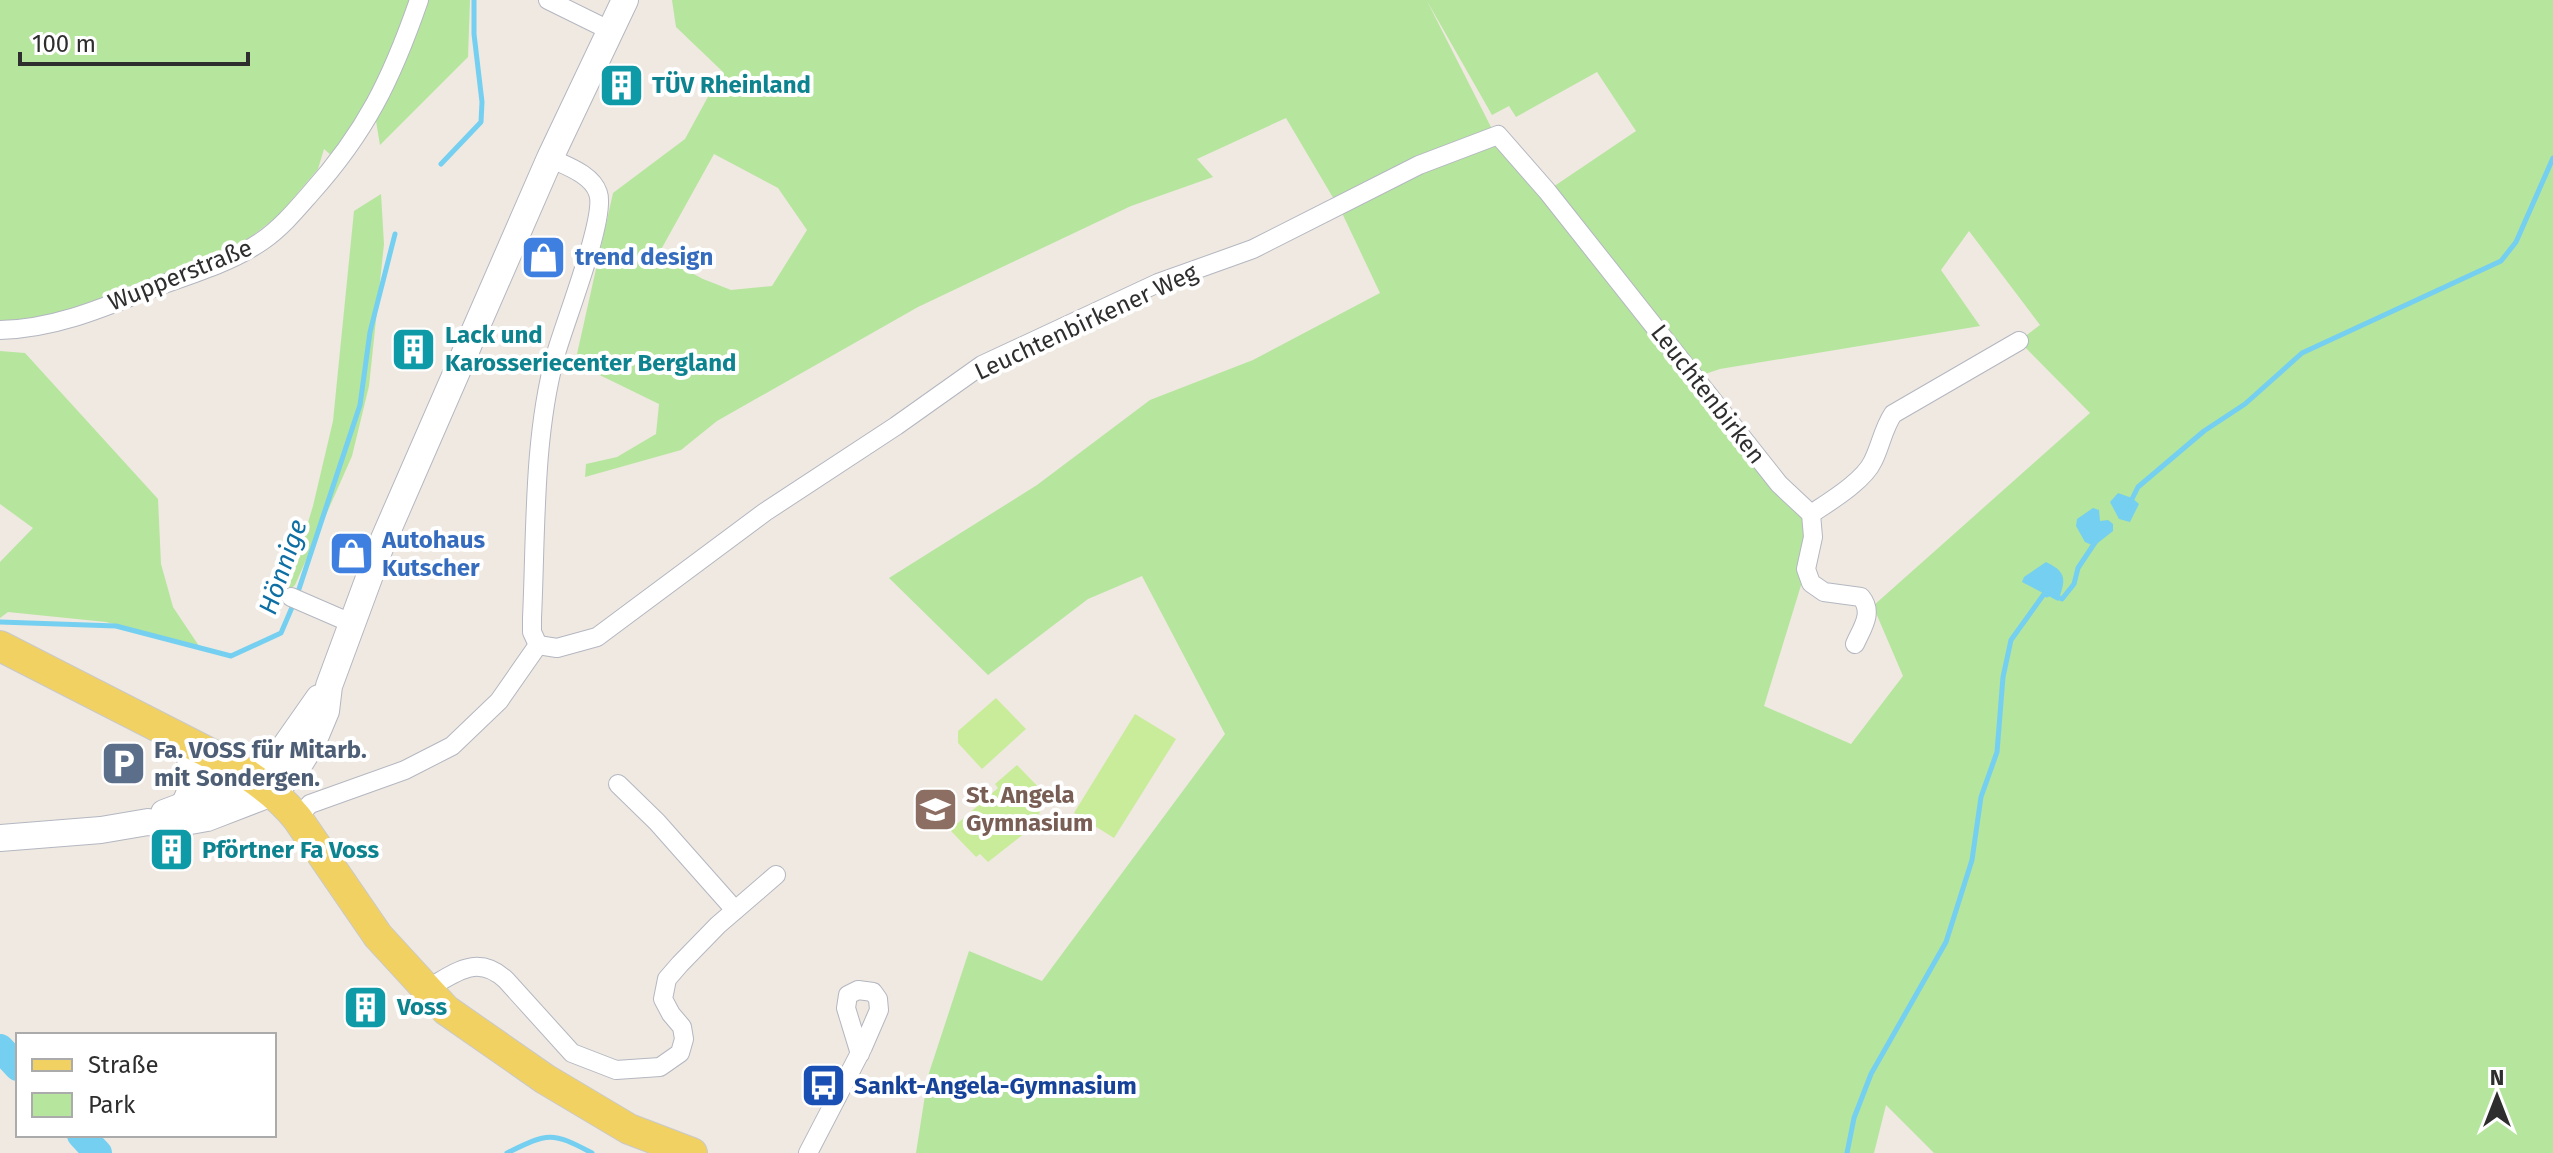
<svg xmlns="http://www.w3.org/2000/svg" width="2553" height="1153" viewBox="0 0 2553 1153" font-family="'Fira Sans',sans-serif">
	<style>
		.green { fill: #b6e59e; fill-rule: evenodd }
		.pitch { fill: #c9ec9a }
		.water { fill: #75cff0 }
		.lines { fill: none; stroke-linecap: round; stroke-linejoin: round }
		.stream { stroke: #75cff0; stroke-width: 5 }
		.river { stroke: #75cff0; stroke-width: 28 }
		.minor-casing { stroke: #b4b7c1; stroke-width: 20 }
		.secondary-casing { stroke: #b4b7c1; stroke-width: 28 }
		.primary-casing { stroke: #c9c9c9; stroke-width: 32 }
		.minor { stroke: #fff; stroke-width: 18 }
		.secondary { stroke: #fff; stroke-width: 26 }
		.primary { stroke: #f2d163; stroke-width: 30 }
		.labels { text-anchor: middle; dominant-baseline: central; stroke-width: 8; stroke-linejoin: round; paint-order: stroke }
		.culture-label { font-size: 24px; font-weight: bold; fill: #0d838f; stroke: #fff; text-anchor: start }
		.shop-label { font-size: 24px; font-weight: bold; fill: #366cbe; stroke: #fff; text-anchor: start }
		.street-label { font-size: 24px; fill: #2e2e2e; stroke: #fff }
		.service-label { font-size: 24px; font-weight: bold; fill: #4e5e75; stroke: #fff; text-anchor: start }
		.education-label { font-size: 24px; font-weight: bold; fill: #785e54; stroke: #fff; text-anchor: start }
		.transit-label { font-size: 24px; font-weight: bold; fill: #164399; stroke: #fff; text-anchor: start }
		.water-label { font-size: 26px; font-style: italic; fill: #0d6fa3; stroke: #fff }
	</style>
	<rect width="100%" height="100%" fill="#efe9e1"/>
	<g class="green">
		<path d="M0,0H412L367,110L331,155L324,149L318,169L279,215L212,267L0,330Z"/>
		<path d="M427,0H470L468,57L380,145L375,115Z"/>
		<path d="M672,0H2553V1153H1934L1886,1105L1874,1153H916L928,1076L969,951L1042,981L1225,734L1142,576L1088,599L988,675L889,578L1037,485L1150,400L1253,360L1380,293L1342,213L1421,168L1494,145L1511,157L1803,516L1806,569L1764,706L1851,744L1903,676L1873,606L2090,413L2019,341L2040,325L1969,231L1941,270L1980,326L1720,369L1696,377L1547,191L1636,131L1597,72L1516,117L1509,106L1492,115L1427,1L1492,129L1335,201L1286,118L1197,159L1213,177L1131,206L918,307L717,421L681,450L585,477L586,464L617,457L656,434L659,404L575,363L613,193L685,139L722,71L676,27ZM714,154L778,188L807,230L772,286L731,290L703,279L658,255Z"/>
		<path d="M381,194L384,244L369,386L352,456L295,585L287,592L313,506L333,421L354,211Z"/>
		<path d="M0,351L25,353L158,499L161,564L173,607L199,646L106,622L8,612L0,618V562L33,528L0,504Z"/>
	</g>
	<g class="pitch">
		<path d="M996,698L1026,729L982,769L958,743V731Z"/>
		<path d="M1135,714L1176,739L1114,838L1074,813Z"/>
		<path d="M1017,765L1046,795L1035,825L988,862L980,854L976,857L950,830L998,788L995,784Z"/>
	</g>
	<g class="water">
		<path d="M2118,493L2132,498L2139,504L2130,522L2119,519L2110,502Z"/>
		<path d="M2093,508L2099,510L2100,521L2108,520L2113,524V531L2094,546L2085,542L2076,526L2077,519Z"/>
		<path d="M2046,562C2067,572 2066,580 2058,601L2022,582L2024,577Z"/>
	</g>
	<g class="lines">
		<g class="stream">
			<path d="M441,164L481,122L482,102L474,34V0"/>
			<path d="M2131,501L2138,487L2204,431L2245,404L2302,353L2501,261L2516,242L2553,158"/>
			<path d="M297,595L360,405L370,332L395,234"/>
			<path d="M2057,597L2062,599L2074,584L2078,568L2096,541"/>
			<path d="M0,622L116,626L231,656L281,633L293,605"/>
			<path d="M507,1153C548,1133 551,1131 592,1153"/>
			<path d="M1847,1153L1854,1118L1871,1074L1946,942L1972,860L1981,797L1997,752L2003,677L2011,640L2044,594L2047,595"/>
		</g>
		<g class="river">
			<path d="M0,1048L18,1067"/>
			<path d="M81,1135L98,1153"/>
		</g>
		<defs>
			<g id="minor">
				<path d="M548,0L611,31"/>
				<path d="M0,330C51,329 98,310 145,291C184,276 227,265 262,241C281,228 296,210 310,194C366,132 392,78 419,0"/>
				<path d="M1811,514C1829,502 1864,481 1873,461C1881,445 1883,429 1893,414L2019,341"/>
				<path d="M291,597L351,623"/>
				<path d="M538,645L557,648L597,637L765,512L896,426L982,365L1158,283L1253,249L1419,165L1498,135L1547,191L1779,484L1811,514L1813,537L1806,569L1811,583L1824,592L1861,597C1874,613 1862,628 1855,644"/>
				<path d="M538,645L532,632V618C536,533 533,439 555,357C563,326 607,217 598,193C592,174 566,166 550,158"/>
				<path d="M618,784L657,822L735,910"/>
				<path d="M297,818L310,804L405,770L452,746L499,701L538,645"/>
				<path d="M425,990C453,975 476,952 506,980L572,1053L616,1070L660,1067L680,1053L684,1039L682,1027L671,1014L663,999L667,979L680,964L718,925L776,875"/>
				<path d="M808,1153L863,1047L879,1010L878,999L873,992L858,990L848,995L846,1008L860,1054"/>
			</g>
			<g id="secondary">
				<path d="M181,739C196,768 199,777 183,807"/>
				<path d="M164,813L254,779L279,755L319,698"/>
				<path d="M0,838L101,830L148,822L168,825L207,818L272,793L297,768L313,742L326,711L329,686L380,548L550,158L625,0"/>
			</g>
			<path id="primary" d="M0,646L223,760C250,775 277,793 297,818L378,936L446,1010L545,1079L629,1129L692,1153"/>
		</defs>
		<use href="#minor" class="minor-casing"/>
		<use href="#secondary" class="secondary-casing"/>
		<use href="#primary" class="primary-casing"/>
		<use href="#minor" class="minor"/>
		<use href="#secondary" class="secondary"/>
		<use href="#primary" class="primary"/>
	</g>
	<defs>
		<symbol id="building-square" viewBox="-11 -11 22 22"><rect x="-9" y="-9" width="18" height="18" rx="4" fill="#0f9aa8" stroke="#fff"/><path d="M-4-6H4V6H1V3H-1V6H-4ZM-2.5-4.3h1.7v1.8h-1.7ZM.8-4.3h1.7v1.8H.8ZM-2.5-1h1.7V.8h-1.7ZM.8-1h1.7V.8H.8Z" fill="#fff"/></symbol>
		<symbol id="shop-square" viewBox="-11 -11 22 22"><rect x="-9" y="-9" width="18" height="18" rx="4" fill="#3f7fe0" stroke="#fff"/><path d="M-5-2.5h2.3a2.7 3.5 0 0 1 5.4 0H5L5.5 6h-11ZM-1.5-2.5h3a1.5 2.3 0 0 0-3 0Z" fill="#fff"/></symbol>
		<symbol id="parking-square" viewBox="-11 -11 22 22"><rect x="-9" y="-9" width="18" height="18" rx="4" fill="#5c6f8a" stroke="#fff"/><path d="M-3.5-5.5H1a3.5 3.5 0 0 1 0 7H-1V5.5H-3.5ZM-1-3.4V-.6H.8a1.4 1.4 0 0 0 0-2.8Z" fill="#fff"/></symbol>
		<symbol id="school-square" viewBox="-11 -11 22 22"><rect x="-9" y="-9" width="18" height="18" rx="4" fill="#8d6e63" stroke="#fff"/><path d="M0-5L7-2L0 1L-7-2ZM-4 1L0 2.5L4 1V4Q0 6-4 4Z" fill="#fff"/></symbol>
		<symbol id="bus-square" viewBox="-11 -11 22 22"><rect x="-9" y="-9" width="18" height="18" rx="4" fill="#1a4fb4" stroke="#fff"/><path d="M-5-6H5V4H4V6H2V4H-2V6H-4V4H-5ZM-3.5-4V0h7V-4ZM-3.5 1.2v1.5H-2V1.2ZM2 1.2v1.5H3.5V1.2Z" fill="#fff"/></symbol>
	</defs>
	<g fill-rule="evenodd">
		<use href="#building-square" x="596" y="60" width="51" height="51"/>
		<use href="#shop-square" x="518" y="232" width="51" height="51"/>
		<use href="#building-square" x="388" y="324" width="51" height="51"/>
		<use href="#shop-square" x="326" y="528" width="51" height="51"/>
		<use href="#parking-square" x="98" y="738" width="51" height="51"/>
		<use href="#school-square" x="910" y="784" width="51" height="51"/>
		<use href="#building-square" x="146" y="824" width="51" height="51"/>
		<use href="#building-square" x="340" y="982" width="51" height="51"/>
		<use href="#bus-square" x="798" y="1060" width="51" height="51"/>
	</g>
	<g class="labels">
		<g class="culture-label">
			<text x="652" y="85">TÜV Rheinland</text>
			<text x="445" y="335">Lack und<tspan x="445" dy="28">Karosseriecenter Bergland</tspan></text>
			<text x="202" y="850">Pförtner Fa Voss</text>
			<text x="397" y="1007">Voss</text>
		</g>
		<g class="shop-label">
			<text x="575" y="257">trend design</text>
			<text x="382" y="540">Autohaus<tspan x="382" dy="28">Kutscher</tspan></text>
		</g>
		<g class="street-label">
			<text transform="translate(180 275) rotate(-22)">Wupperstraße</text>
			<text transform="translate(1086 322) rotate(-25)">Leuchtenbirkener Weg</text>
			<text transform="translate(1708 394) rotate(52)">Leuchtenbirken</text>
		</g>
		<g class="service-label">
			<text x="154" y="750">Fa. VOSS für Mitarb.<tspan x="154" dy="28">mit Sondergen.</tspan></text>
		</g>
		<g class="education-label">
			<text x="966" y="795">St. Angela<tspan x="966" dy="28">Gymnasium</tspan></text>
		</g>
		<g class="transit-label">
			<text x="854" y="1086">Sankt-Angela-Gymnasium</text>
		</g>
		<g class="water-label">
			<text transform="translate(283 567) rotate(-71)">Hönnige</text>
		</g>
	</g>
	<rect x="16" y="1033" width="260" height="104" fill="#ffffff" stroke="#ababab" stroke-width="2"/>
	<rect x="32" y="1059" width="40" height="12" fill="#f2d163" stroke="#ababab" stroke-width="2"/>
	<text x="88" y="1073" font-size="24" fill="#2e2e2e">Straße</text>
	<rect x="32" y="1093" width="40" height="24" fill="#b6e59e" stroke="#ababab" stroke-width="2"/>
	<text x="88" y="1113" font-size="24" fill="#2e2e2e">Park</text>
	<g transform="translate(2497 1097)" stroke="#ffffff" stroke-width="6" paint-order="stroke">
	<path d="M0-6L14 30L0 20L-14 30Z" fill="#2e2e2e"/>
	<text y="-12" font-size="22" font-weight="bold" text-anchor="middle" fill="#2e2e2e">N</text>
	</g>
	<path d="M20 52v12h228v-12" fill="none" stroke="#2e2e2e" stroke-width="4"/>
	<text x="32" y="52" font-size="24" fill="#2e2e2e" stroke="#ffffff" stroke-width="6" paint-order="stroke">100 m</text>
</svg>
